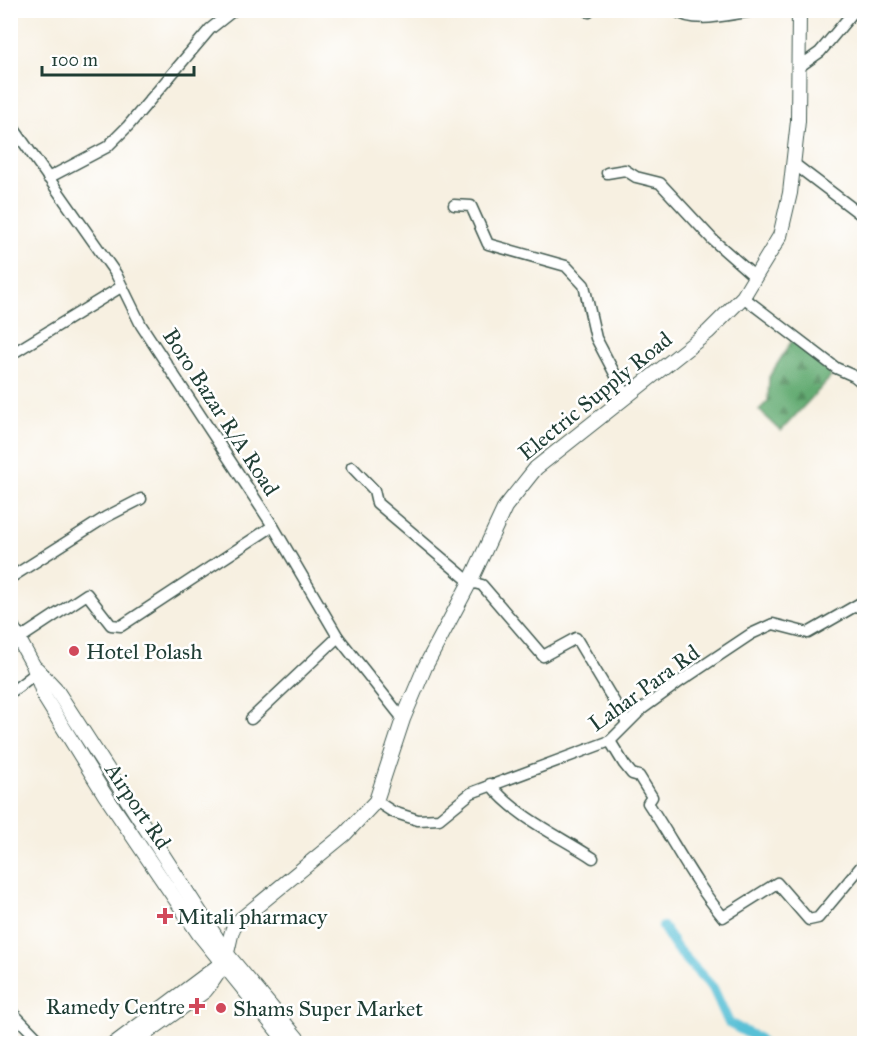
<svg xmlns="http://www.w3.org/2000/svg" width="875" height="1054" viewBox="0 0 875 1054" font-family="'IM FELL Great Primer',serif">
	<style>
		.forest { fill: url(#forest-firs); stroke: #427453; stroke-width: 1.5 }
		.lines { fill: none; stroke-linecap: round; stroke-linejoin: round }
		.canal { stroke: #59c0d6; stroke-width: 10 }
		.minor-casing { stroke: #3f584e; stroke-width: 13 }
		.major-casing { stroke: #3f584e; stroke-width: 16 }
		.minor { stroke: #fff; stroke-width: 10 }
		.major { stroke: #fff; stroke-width: 14 }
		.poi-dot { fill: #d1495b; stroke: #fff; stroke-width: 2 }
		.labels { text-anchor: middle; dominant-baseline: central; stroke-width: 5; stroke-linejoin: round; paint-order: stroke }
		.street-label { font-size: 22px; fill: #1f3d34; stroke: #fff }
		.poi-label { font-size: 22px; fill: #1f3d34; stroke: #fff; text-anchor: start }
	</style>
	<defs>
		<pattern id="forest-firs" width="22" height="20" patternUnits="userSpaceOnUse" patternTransform="scale(1.5)"><rect width="22" height="20" fill="#64ab72"/><path d="M5 1l3.5 6h-7zM16 11l3.5 6h-7z" fill="#528c5e"/></pattern>
	</defs>
	<rect width="100%" height="100%" fill="#fff"/>
	<filter id="ink" filterUnits="userSpaceOnUse"><feTurbulence type="fractalNoise" baseFrequency=".0167" numOctaves="2"/><feDisplacementMap in="SourceGraphic" scale="12" xChannelSelector="R" yChannelSelector="G"/><feConvolveMatrix kernelMatrix="1 2 1 2 8 2 1 2 1" color-interpolation-filters="sRGB"/></filter>
	<filter id="wash" filterUnits="userSpaceOnUse"><feTurbulence type="fractalNoise" baseFrequency=".008" numOctaves="4" result="noise"/><feDisplacementMap in="SourceGraphic" scale="24" xChannelSelector="R" yChannelSelector="G"/><feGaussianBlur stdDeviation="1.35" result="paint"/><feColorMatrix in="noise" values="0 0 0 0 0 0 0 0 0 0 0 0 0 0 0 0 0 1.4 0 .05"/><feComposite in="paint" operator="in"/></filter>
	<g filter="url(#wash)">
		<rect width="100%" height="100%" fill="#f7f0e1"/>
		<path class="forest" d="M793,339L829,369L831,377L781,431L759,410L768,401L769,377Z"/>
		<g class="lines">
			<path class="canal" d="M663,927L677,949L713,988L729,1023L759,1039L761,1044"/>
		</g>
	</g>
	<g filter="url(#ink)">
		<g class="lines">
			<defs>
				<g id="minor">
					<path d="M674,10C698,27 737,11 765,10"/>
					<path d="M589,12L590,10"/>
					<path d="M799,67L820,52L855,10"/>
					<path d="M10,123L116,274L141,325L273,526L338,637L403,719"/>
					<path d="M793,163L864,217"/>
					<path d="M607,173L625,170L636,177L660,183L713,240L755,277"/>
					<path d="M48,178L107,147L128,126L210,29L234,10"/>
					<path d="M454,205L471,206L488,244L566,266L584,285L596,338L626,395"/>
					<path d="M743,297L836,368L854,376L864,384"/>
					<path d="M10,355L121,287"/>
					<path d="M352,467L374,490L377,503L470,582L482,585L543,656L576,638L627,723"/>
					<path d="M10,578L106,517L141,499"/>
					<path d="M19,639L87,594L111,625L121,626L273,526"/>
					<path d="M10,693L36,673"/>
					<path d="M251,719L338,637"/>
					<path d="M610,741L624,764L632,774L639,776L652,797L648,803C674,842 693,881 723,917L777,883L809,920L818,918L864,863"/>
					<path d="M490,784C517,818 558,835 593,858"/>
					<path d="M376,801L393,812L418,820L439,819L471,793L610,741L642,709L682,680L751,634L773,624L808,633L864,601"/>
					<path d="M10,1010L43,1044"/>
				</g>
				<g id="major">
					<path d="M10,623L33,665L45,698L105,795L199,934L288,1044"/>
					<path d="M37,669L55,688L227,954L302,1044"/>
					<path d="M114,1044L222,963"/>
					<path d="M131,1044L205,991C214,980 224,966 227,952C230,942 230,934 235,924L345,834L376,801L403,719L425,667L470,582L505,507L536,468L708,332L743,297L755,277L780,236L790,193L798,121L799,10"/>
				</g>
			</defs>
			<use href="#minor" class="minor-casing"/>
			<use href="#major" class="major-casing"/>
			<use href="#minor" class="minor"/>
			<use href="#major" class="major"/>
		</g>
	</g>
	<g class="poi-dot">
		<circle cx="74" cy="651" r="6"/>
		<path d="M162 907h6v6h6v6h-6v6h-6v-6h-6v-6h6z"/>
		<path d="M194 997h6v6h6v6h-6v6h-6v-6h-6v-6h6z"/>
		<circle cx="221" cy="1008" r="6"/>
	</g>
	<g class="labels">
		<g class="street-label">
			<text transform="translate(595 396) rotate(-39)">Electric Supply Road</text>
			<text transform="translate(221 412) rotate(57)">Boro Bazar R/A Road</text>
			<text transform="translate(644 688) rotate(-36)">Lahar Para Rd</text>
			<text transform="translate(138 806) rotate(56)">Airport Rd</text>
		</g>
		<g class="poi-label">
			<text x="86" y="651">Hotel Polash</text>
			<text x="177" y="916">Mitali pharmacy</text>
			<text x="185" y="1006" text-anchor="end">Ramedy Centre</text>
			<text x="233" y="1008">Shams Super Market</text>
		</g>
	</g>
	<rect width="875" height="1054" fill="none" stroke="#fff" stroke-width="36"/>
	<path d="M42 66v9h152v-9" fill="none" stroke="#1f3d34" stroke-width="3"/>
	<text x="51" y="66" font-size="18" fill="#1f3d34" stroke="#ffffff" stroke-width="4.5" paint-order="stroke">100 m</text>
</svg>
